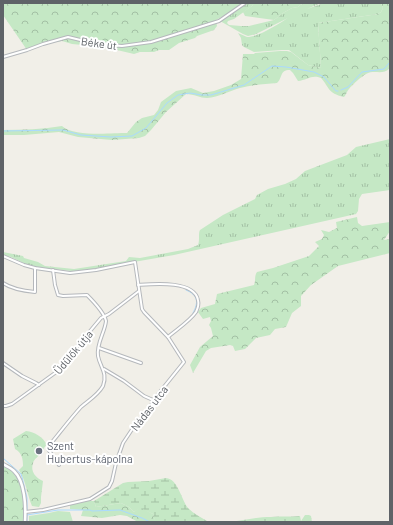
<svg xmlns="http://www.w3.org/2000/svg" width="393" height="525" viewBox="0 0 393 525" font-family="Barlow,sans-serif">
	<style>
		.grass { fill: url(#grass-tufts) }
		.forest { fill: url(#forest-crowns) }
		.wetland { fill: url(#wetland-marsh) }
		.park { fill: #c5e8c5 }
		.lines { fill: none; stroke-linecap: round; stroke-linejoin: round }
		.stream { stroke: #aadaff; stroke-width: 1 }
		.street-casing { stroke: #b5b8bc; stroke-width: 4 }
		.secondary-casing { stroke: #b6babf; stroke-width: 4.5 }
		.street { stroke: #fff; stroke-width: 2 }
		.secondary { stroke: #fff; stroke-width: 2.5 }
		.worship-dot { fill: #6b7280; stroke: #fff; stroke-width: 1.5 }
		.labels { text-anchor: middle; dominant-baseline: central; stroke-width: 4; stroke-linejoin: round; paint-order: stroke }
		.street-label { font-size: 11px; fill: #5f6368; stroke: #fff }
		.worship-label { font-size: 11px; fill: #5b616d; stroke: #fff; text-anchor: start }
	</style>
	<defs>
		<pattern id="grass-tufts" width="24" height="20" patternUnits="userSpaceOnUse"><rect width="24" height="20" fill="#c5e8c5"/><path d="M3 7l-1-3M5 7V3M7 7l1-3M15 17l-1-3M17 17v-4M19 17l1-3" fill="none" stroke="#a3c0a4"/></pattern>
		<pattern id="forest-crowns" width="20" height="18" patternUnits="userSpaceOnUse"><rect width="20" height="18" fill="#c5e8c5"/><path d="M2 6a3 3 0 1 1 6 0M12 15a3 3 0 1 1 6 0" fill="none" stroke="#a3c0a4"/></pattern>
		<pattern id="wetland-marsh" width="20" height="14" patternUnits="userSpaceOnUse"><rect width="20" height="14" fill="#c5e8c5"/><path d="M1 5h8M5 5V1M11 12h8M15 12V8" fill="none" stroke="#a3c0a4"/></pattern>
	</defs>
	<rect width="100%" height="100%" fill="#f1efe8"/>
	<g class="grass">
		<path d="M246,3H254L252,6L234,19L228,21L227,23L229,25L241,26H249L274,20L283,13L292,8L298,7L300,5L307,3H321L307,9L324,3H381L383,8L381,12L378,14L318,23L321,68L308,65L289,50H282L254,52L244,47L242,45L241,38L238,33C241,34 244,36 247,37C259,37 278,24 288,18L256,34L248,36L243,34L220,21L243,6Z"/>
		<path d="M390,139V190L362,194L359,199L358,211L356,214L174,255L82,271H71L30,266L11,257L3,255V252L23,256L24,258L38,262L45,266L74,269L126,261L129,257L140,258L188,249L198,245C200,240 198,233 200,230L223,215L255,199L257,195L268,189L285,184L296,179L305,171L347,155L356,147Z"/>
	</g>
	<g class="forest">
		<path d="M3,3H242L234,10L216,20L217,26L214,30L197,36L195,38L179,43L169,50H159L154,52H140L134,54L104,47L72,44L62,41L57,42L46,41L27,50L3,15Z"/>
		<path d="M254,3H307L300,5L298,7L292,8L283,13L274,20L245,16L243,12L252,6Z"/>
		<path d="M381,3H390V68C382,76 375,69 366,74C362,76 352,85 349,89C347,91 346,95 344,97C327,93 330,88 321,78C312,74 307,80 298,81L293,73L290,70C279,70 283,78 277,83C265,84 252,85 240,88C229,91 219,97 207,98C200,98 194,94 186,94L166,112L151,130L145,136L139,138L112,140L78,137L59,132L24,135H3V130C23,130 43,129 62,126C74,137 111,133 127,133L136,122L142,118L154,115L158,110L161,102L176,91L191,88L203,93L214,91L231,85L241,79L243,54H254L255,53L280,51H287L291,52L308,65L321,68L318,23L378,14L381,12L383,8Z"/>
		<path d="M357,217L358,223L362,226L390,222V231L384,240L390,239V253L338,266L311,285L301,296V306L292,313L286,327L275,329L270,335L256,338L245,349L235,351L233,346L230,345L211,348L206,351L193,373L190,365L200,347L213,336L211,328L209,325L211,321L210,317L203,319L198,312L201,308L215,304L217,294L254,285C256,281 254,276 257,272L273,268L309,256L319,246L315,242L322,239L324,235L321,230L329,232L337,228L336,222Z"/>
		<path d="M26,431C35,432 43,437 47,445C43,448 44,449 41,453C39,456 34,459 33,463C30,472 36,478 43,481L41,497V503L39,507L32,506C27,494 26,481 19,470L23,466C23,459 22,453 15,449L13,439Z"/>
		<path d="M3,465C7,468 12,470 16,475C24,487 24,507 24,522H3Z"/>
		<path d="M85,501H94L96,507L121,503L129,507L134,512L140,507L153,514L155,520L161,522H138L127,516L120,515L102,518L81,516L70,512L73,522L70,512L81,516L83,510L70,509V505Z"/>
		<path d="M305,515H309L311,516L312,522H275L277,521H301Z"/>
	</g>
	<g class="wetland">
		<path d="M166,478C178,479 181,499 188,508C194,514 202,518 209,522H161L155,521L153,514L140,508L134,512L129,507L121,503L96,507L94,501L123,483L128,482L149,481Z"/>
		<path d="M300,516L301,521H277L275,522H230C244,520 258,517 271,517C281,516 290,517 300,516Z"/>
	</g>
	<path class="park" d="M58,511L70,512L73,522H29V516L49,513Z"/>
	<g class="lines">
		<g class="stream">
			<path d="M341,90L348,87L362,72L384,69L390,62"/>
			<path d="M3,131L63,130L81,135L111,137L132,136L146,128L167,103L178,95L190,93L202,95H211L244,85L272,66L286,67L314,72L324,77L336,91H338"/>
			<path d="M186,290C198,295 199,302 193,313"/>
			<path d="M3,458L21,474L22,477L27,498V522"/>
			<path d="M27,515L58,510H90L92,511L120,510L142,518L150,522"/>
		</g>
		<defs>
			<g id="street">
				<path d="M3,57L27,50L43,44L68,37L97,44L122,46L151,42L219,21L245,3"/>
				<path d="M3,256L24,265L35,268L70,273L96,270L135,262L142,309L144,312L168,337L184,362L155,398L149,409L135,425L123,443L116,463L112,481L109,487L90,499L43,510L25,512"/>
				<path d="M53,270L55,285L58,295L63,296L87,295C93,301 104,312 106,321C105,332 96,344 98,356C100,367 108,373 103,386C98,395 88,401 81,407C70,419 58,435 48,447V449L59,465"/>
				<path d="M3,283C12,289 24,291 35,292V268"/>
				<path d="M138,285C153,284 194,280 198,300C199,304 198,308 196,312C190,321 176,330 168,337"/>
				<path d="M99,348L141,363"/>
				<path d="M3,363L22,376L36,383L39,385"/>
				<path d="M104,369L124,381L144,396L153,400"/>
				<path d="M3,406H6L12,404L55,373L101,318L109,314L139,291"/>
			</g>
			<path id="secondary" d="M3,464C6,466 11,468 14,471C25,481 26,507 25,522"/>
		</defs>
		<use href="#street" class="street-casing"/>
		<use href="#secondary" class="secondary-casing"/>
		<use href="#street" class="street"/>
		<use href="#secondary" class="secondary"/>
	</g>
	<circle class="worship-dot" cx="39" cy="451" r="4"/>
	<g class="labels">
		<g class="street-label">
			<text transform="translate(99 43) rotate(8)">Béke út</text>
			<text transform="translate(73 352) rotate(-50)">Üdülők útja</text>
			<text transform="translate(149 408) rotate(-53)">Nádas utca</text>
		</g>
		<g class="worship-label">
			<text x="47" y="445">Szent<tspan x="47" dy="13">Hubertus-kápolna</tspan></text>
		</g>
	</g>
	<rect width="393" height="525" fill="none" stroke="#5f6368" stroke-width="8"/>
</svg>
